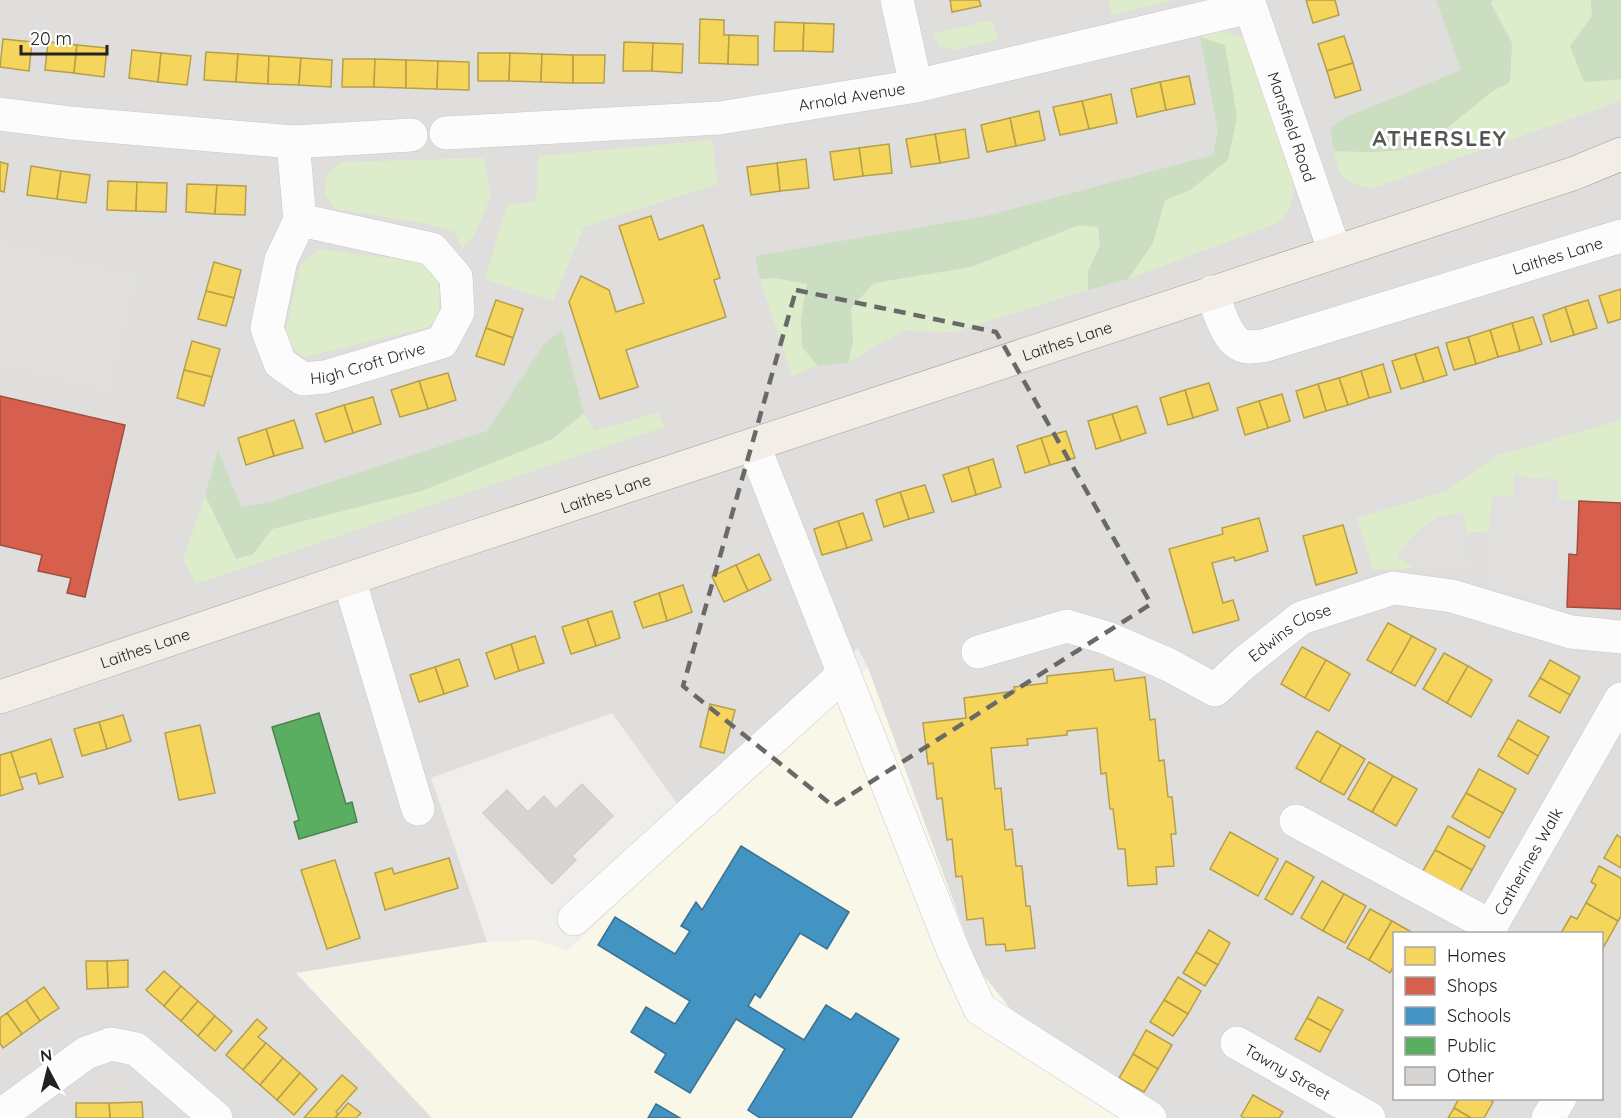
<svg xmlns="http://www.w3.org/2000/svg" width="1621" height="1118" viewBox="0 0 1621 1118" font-family="Quicksand,sans-serif">
	<style>
		.residential { fill: #dfdedc; fill-rule: evenodd }
		.education { fill: #f8f7e8 }
		.grass { fill: #ddeccb }
		.forest { fill: #cbdec1 }
		.parking { fill: #e0dfde }
		.homes { fill: #f6d55c; stroke: #b69f4b; stroke-width: 1.5 }
		.shops { fill: #d6604d; stroke: #a04d40; stroke-width: 1.5 }
		.schools { fill: #4393c3; stroke: #397193; stroke-width: 1.5 }
		.public { fill: #5aae61; stroke: #49844e; stroke-width: 1.5 }
		.building { fill: #d7d4d2; stroke: #d3d0cc; stroke-width: 1.5 }
		.lines { fill: none; stroke-linecap: round; stroke-linejoin: round }
		.minor-casing { stroke: #c9c8c7; stroke-width: 34 }
		.major-casing { stroke: #a79c86; stroke-width: 34 }
		.minor { stroke: #fdfcfc; stroke-width: 33 }
		.major { stroke: #f3ede7; stroke-width: 33 }
		.marked { fill: none; stroke: #6a6968; stroke-width: 4.5; stroke-dasharray: 12 8; stroke-linejoin: round }
		.labels { text-anchor: middle; dominant-baseline: central; stroke-width: 6; stroke-linejoin: round; paint-order: stroke }
		.street-label { font-size: 16px; fill: #222; stroke: #fff }
		.district-label { font-size: 22px; font-weight: bold; letter-spacing: 1.5px; fill: #555; stroke: #fff }
	</style>
	<rect width="100%" height="100%" fill="#f0eeeb"/>
	<path class="residential" d="M0,0H1621V1118H1148L1067,1078L978,969L868,668L858,648L681,809L612,713L431,778L487,942L296,973L432,1118H0ZM1394,934H1602V1098H1394Z"/>
	<path class="education" d="M868,668L978,969L1067,1078L1148,1118H432L296,973L487,942L536,940L568,950Z"/>
	<g class="grass">
		<path d="M1109,0H1172L1112,15Z"/>
		<path d="M1492,0H1591L1592,16L1584,82L1621,79V101L1373,188C1343,183 1340,180 1334,151L1372,152L1510,82L1512,43L1491,4Z"/>
		<path d="M992,20L998,40L953,50L940,46L933,34Z"/>
		<path d="M1222,31L1244,38L1295,186L1290,208L1278,223L1128,279L1153,243L1165,200L1190,190L1228,160L1225,46L1200,37Z"/>
		<path d="M712,140L718,184L584,227L553,301L485,279L507,205L536,201L538,156Z"/>
		<path d="M484,158L491,196L476,232L463,249L454,232L428,224L335,209L324,194L327,176L340,162Z"/>
		<path d="M1079,225L1098,226L1100,246L1088,271V290L955,332L905,331L877,345L848,363L853,341L851,308L874,283L971,267Z"/>
		<path d="M318,249L418,262L439,276V317L426,328L304,357L289,345L286,328L301,264Z"/>
		<path d="M776,278L807,284L801,318L802,347L818,366L792,376L760,279Z"/>
		<path d="M658,412L665,427L196,584L183,560L205,495L236,558L253,554L272,529L421,491L552,439L584,413L595,431Z"/>
		<path d="M1621,420V503L1492,496L1489,531L1466,533L1462,512L1398,555L1413,568L1373,570L1357,518L1446,491L1496,456Z"/>
	</g>
	<g class="forest">
		<path d="M1436,0H1492L1491,4L1512,43L1510,82L1491,92L1422,149L1372,152L1334,151L1330,128L1346,117L1461,70Z"/>
		<path d="M1591,0H1621V79L1584,82L1570,46L1592,16Z"/>
		<path d="M1200,37L1225,45L1237,117L1228,160L1190,190L1165,200L1153,243L1128,279L1088,290V271L1100,246L1098,227L1079,225L971,267L874,283L851,308L853,341L848,363L818,366L802,347L801,318L807,284L776,278L760,279L755,256L986,216L1213,155L1218,131Z"/>
		<path d="M562,330L584,413L552,439L421,491L272,529L253,554L236,559L205,495L218,450L241,507L269,502L487,431L543,345Z"/>
	</g>
	<g class="parking">
		<path d="M0,241L139,276L110,393L0,367Z"/>
		<path d="M1514,476L1559,480L1558,500L1579,501L1577,555H1569L1567,607L1485,587L1492,496L1513,497Z"/>
		<path d="M1463,512L1471,568H1413L1397,555L1417,532L1439,517Z"/>
	</g>
	<g class="homes">
		<path d="M950,0H979L981,6L952,12Z"/>
		<path d="M1306,0H1335L1339,15L1313,23Z"/>
		<path d="M700,19L724,20V35H729L728,64L699,63Z"/>
		<path d="M775,22L804,23L803,51H774Z"/>
		<path d="M804,23L834,24L833,52L803,51Z"/>
		<path d="M729,35L758,36V65L728,64Z"/>
		<path d="M1344,36L1353,63L1327,71L1318,44Z"/>
		<path d="M3,39L32,42L29,71L0,67Z"/>
		<path d="M48,42L77,45L74,73L45,70Z"/>
		<path d="M624,42L653,43L652,71H623Z"/>
		<path d="M653,43L683,44L682,73L652,71Z"/>
		<path d="M77,45L107,48L104,77L74,73Z"/>
		<path d="M132,50L161,53L158,82L129,78Z"/>
		<path d="M206,52L238,54L236,82L204,80Z"/>
		<path d="M161,53L191,56L187,85L158,82Z"/>
		<path d="M478,53H510L509,81H478Z"/>
		<path d="M510,53L542,54L541,82L509,81Z"/>
		<path d="M238,54L269,56L268,84L236,82Z"/>
		<path d="M542,54L573,55V83L541,82Z"/>
		<path d="M573,55H605L604,83H573Z"/>
		<path d="M269,56L301,58L299,85L268,84Z"/>
		<path d="M301,58L332,60L331,87L299,85Z"/>
		<path d="M343,59H375L374,87H342Z"/>
		<path d="M375,59L406,60V88L374,87Z"/>
		<path d="M406,60L438,61L437,89L406,88Z"/>
		<path d="M438,61L469,62V90L437,89Z"/>
		<path d="M1353,63L1361,90L1335,98L1327,71Z"/>
		<path d="M1189,76L1195,104L1166,110L1160,82Z"/>
		<path d="M1160,82L1166,110L1137,117L1131,89Z"/>
		<path d="M1111,94L1117,123L1089,129L1082,101Z"/>
		<path d="M1082,101L1089,129L1060,135L1053,107Z"/>
		<path d="M1039,111L1045,140L1016,146L1010,118Z"/>
		<path d="M1010,118L1016,146L987,152L981,125Z"/>
		<path d="M965,129L969,158L940,163L935,134Z"/>
		<path d="M935,134L940,163L911,167L906,139Z"/>
		<path d="M889,144L892,173L863,176L859,148Z"/>
		<path d="M859,148L863,176L834,180L830,152Z"/>
		<path d="M806,159L809,188L780,191L777,163Z"/>
		<path d="M0,162L8,164L4,192L0,191Z"/>
		<path d="M777,163L780,191L751,195L747,167Z"/>
		<path d="M31,166L61,171L57,199L27,195Z"/>
		<path d="M61,171L90,175L86,203L57,199Z"/>
		<path d="M108,181L137,182L136,211L107,210Z"/>
		<path d="M137,182L167,183L166,212L136,211Z"/>
		<path d="M187,184L217,185L215,214L186,212Z"/>
		<path d="M217,185L246,186L245,215L215,214Z"/>
		<path d="M651,216L659,240L703,225L720,278L714,280L726,317L626,350L638,387L600,399L569,302L581,276L609,290L616,312L644,303L619,226Z"/>
		<path d="M214,262L241,270L234,298L206,291Z"/>
		<path d="M1621,289V319L1608,323L1599,296Z"/>
		<path d="M206,291L234,298L226,326L198,319Z"/>
		<path d="M496,300L523,309L513,338L486,328Z"/>
		<path d="M1588,300L1597,328L1574,335L1565,307Z"/>
		<path d="M1565,307L1574,335L1551,342L1543,315Z"/>
		<path d="M1533,317L1542,344L1520,351L1512,323Z"/>
		<path d="M1512,323L1520,351L1498,357L1490,330Z"/>
		<path d="M486,328L513,338L504,365L476,356Z"/>
		<path d="M1490,330L1498,357L1476,364L1468,337Z"/>
		<path d="M1468,337L1476,364L1454,370L1446,343Z"/>
		<path d="M192,341L220,349L212,377L184,370Z"/>
		<path d="M1438,347L1447,375L1424,382L1415,354Z"/>
		<path d="M1415,354L1424,382L1401,389L1392,361Z"/>
		<path d="M1383,364L1391,392L1369,398L1361,371Z"/>
		<path d="M184,370L212,377L204,406L177,398Z"/>
		<path d="M1361,371L1369,398L1348,405L1339,378Z"/>
		<path d="M448,373L456,400L428,409L419,381Z"/>
		<path d="M1339,378L1348,405L1326,411L1318,384Z"/>
		<path d="M419,381L428,409L400,417L391,390Z"/>
		<path d="M1209,383L1218,410L1193,418L1185,390Z"/>
		<path d="M1318,384L1326,411L1304,418L1296,391Z"/>
		<path d="M1185,390L1193,418L1168,425L1160,398Z"/>
		<path d="M1282,394L1290,421L1268,428L1259,401Z"/>
		<path d="M373,397L381,424L353,433L344,405Z"/>
		<path d="M1259,401L1268,428L1245,435L1237,408Z"/>
		<path d="M344,405L353,433L325,442L316,414Z"/>
		<path d="M1137,406L1146,433L1121,441L1112,414Z"/>
		<path d="M1112,414L1121,441L1096,449L1088,421Z"/>
		<path d="M294,420L303,448L274,456L266,429Z"/>
		<path d="M266,429L274,456L246,465L238,438Z"/>
		<path d="M1066,431L1075,458L1050,465L1041,438Z"/>
		<path d="M1041,438L1050,465L1025,473L1017,446Z"/>
		<path d="M993,459L1001,487L976,495L968,467Z"/>
		<path d="M968,467L976,495L952,502L943,475Z"/>
		<path d="M925,485L934,512L909,519L900,492Z"/>
		<path d="M900,492L909,519L884,527L876,500Z"/>
		<path d="M863,513L872,540L847,548L838,521Z"/>
		<path d="M1259,518L1268,551L1235,561L1234,557L1212,563L1223,603L1233,600L1239,620L1193,633L1169,549L1223,534L1222,528Z"/>
		<path d="M838,521L847,548L822,555L814,529Z"/>
		<path d="M1343,525L1357,573L1316,585L1303,536Z"/>
		<path d="M759,554L771,580L748,591L736,565Z"/>
		<path d="M736,565L748,591L724,602L712,576Z"/>
		<path d="M683,585L692,612L667,621L659,593Z"/>
		<path d="M659,593L667,621L643,628L634,602Z"/>
		<path d="M612,611L620,638L596,646L587,619Z"/>
		<path d="M587,619L596,646L571,654L562,627Z"/>
		<path d="M1388,623L1412,636L1391,673L1367,660Z"/>
		<path d="M535,636L544,663L519,671L511,644Z"/>
		<path d="M1412,636L1436,649L1415,686L1391,673Z"/>
		<path d="M511,644L519,671L495,679L486,653Z"/>
		<path d="M1302,647L1326,660L1305,698L1281,684Z"/>
		<path d="M1444,653L1468,666L1447,703L1423,689Z"/>
		<path d="M459,659L468,686L444,694L435,667Z"/>
		<path d="M1326,660L1350,674L1329,711L1305,698Z"/>
		<path d="M1550,660L1580,677L1570,695L1540,678Z"/>
		<path d="M1468,666L1492,680L1471,717L1447,703Z"/>
		<path d="M435,667L444,694L419,702L410,675Z"/>
		<path d="M1113,669L1115,681L1145,677L1150,720L1155,719L1159,761L1164,760L1168,797H1172L1176,834H1171L1174,866L1156,867L1157,884L1128,886L1125,849H1118L1113,809H1110L1106,773L1101,774L1097,728L1067,731V735L1027,739L1028,745L991,748L995,789L1001,788L1005,830L1012,829L1016,866H1022L1026,906H1030L1035,948L1006,951L1005,944L986,945L983,918L967,920L962,876L956,877L952,839L947,840L942,798L937,799L933,763L928,764L923,723L966,718L964,698L1015,691L1014,687L1047,683V676Z"/>
		<path d="M1540,678L1570,695L1560,713L1529,696Z"/>
		<path d="M710,704L735,710L724,753L700,747Z"/>
		<path d="M123,715L131,741L107,749L99,722Z"/>
		<path d="M1518,720L1549,737L1538,756L1508,738Z"/>
		<path d="M99,722L107,749L82,756L74,729Z"/>
		<path d="M200,725L215,793L179,800L165,733Z"/>
		<path d="M1317,731L1341,745L1320,782L1296,768Z"/>
		<path d="M1508,738L1538,756L1528,774L1498,756Z"/>
		<path d="M51,739L63,777L39,784L36,773L19,778L11,752Z"/>
		<path d="M1341,745L1365,759L1344,795L1320,782Z"/>
		<path d="M11,752L23,789L0,796V755Z"/>
		<path d="M1369,762L1393,776L1372,812L1348,799Z"/>
		<path d="M1479,769L1516,789L1503,813L1466,793Z"/>
		<path d="M1393,776L1417,789L1396,826L1372,812Z"/>
		<path d="M1466,793L1503,813L1489,838L1452,817Z"/>
		<path d="M1448,826L1485,846L1472,870L1435,850Z"/>
		<path d="M1230,832L1278,859L1258,896L1210,869Z"/>
		<path d="M1617,835L1621,838V868L1604,858Z"/>
		<path d="M1435,850L1472,870L1458,895L1421,874Z"/>
		<path d="M449,858L458,888L385,910L375,873L392,868L394,874Z"/>
		<path d="M335,860L360,938L327,949L301,870Z"/>
		<path d="M1286,861L1314,877L1292,915L1265,899Z"/>
		<path d="M1599,866L1621,878V916L1618,921L1586,903L1596,885L1591,882Z"/>
		<path d="M1322,881L1344,894L1323,931L1301,918Z"/>
		<path d="M1344,894L1366,906L1345,943L1323,931Z"/>
		<path d="M1586,903L1618,921L1602,950V934L1561,933L1571,916L1577,919Z"/>
		<path d="M1370,909L1392,921L1369,960L1347,948Z"/>
		<path d="M1392,921L1413,933L1394,934V965L1390,973L1369,960Z"/>
		<path d="M1209,930L1230,943L1218,965L1196,952Z"/>
		<path d="M1196,952L1218,965L1205,986L1183,973Z"/>
		<path d="M128,960V987L108,988L107,961Z"/>
		<path d="M86,961H107L108,988L87,989Z"/>
		<path d="M164,971L181,986L164,1006L146,990Z"/>
		<path d="M1178,977L1201,991L1188,1014L1164,1000Z"/>
		<path d="M181,986L198,1001L181,1021L164,1006Z"/>
		<path d="M44,987L59,1008L40,1021L26,1000Z"/>
		<path d="M1318,997L1343,1010L1331,1031L1307,1018Z"/>
		<path d="M26,1000L40,1021L22,1034L7,1013Z"/>
		<path d="M1164,1000L1188,1014L1173,1036L1150,1022Z"/>
		<path d="M198,1001L215,1016L198,1036L181,1021Z"/>
		<path d="M7,1013L22,1034L3,1048L0,1043V1018Z"/>
		<path d="M215,1016L232,1031L215,1051L198,1036Z"/>
		<path d="M1307,1018L1331,1031L1320,1052L1295,1039Z"/>
		<path d="M257,1019L267,1028L258,1037L266,1043L243,1070L226,1055Z"/>
		<path d="M1146,1030L1172,1045L1158,1069L1133,1054Z"/>
		<path d="M266,1043L283,1058L260,1085L243,1070Z"/>
		<path d="M1133,1054L1158,1069L1144,1092L1119,1078Z"/>
		<path d="M283,1058L300,1073L277,1100L260,1085Z"/>
		<path d="M300,1073L317,1089L294,1115L277,1100Z"/>
		<path d="M342,1075L357,1088L336,1112L338,1114L335,1118H304Z"/>
		<path d="M1253,1095L1283,1112L1279,1118H1244L1241,1116Z"/>
		<path d="M1459,1098H1487L1493,1102L1484,1118H1471L1454,1108Z"/>
		<path d="M142,1102L143,1118H110L109,1103Z"/>
		<path d="M76,1103H109L110,1118H76Z"/>
		<path d="M348,1103L361,1113L356,1118H335Z"/>
		<path d="M1454,1108L1471,1118H1448Z"/>
	</g>
	<g class="shops">
		<path d="M0,396L125,425L85,597L67,593L71,578L38,571L42,555L0,545Z"/>
		<path d="M1579,501L1621,503V609L1567,607L1569,554L1577,555Z"/>
	</g>
	<g class="schools">
		<path d="M741,846L849,912L827,949L800,933L760,998L755,994L748,1006L804,1040L826,1005L851,1020L856,1013L899,1039L851,1118H760L748,1110L785,1049L736,1019L690,1093L655,1072L666,1054L631,1032L646,1007L675,1024L690,1001L598,945L615,917L675,954L690,931L681,926L696,902L702,910Z"/>
		<path d="M656,1104L680,1118H648Z"/>
	</g>
	<path class="public" d="M319,713L346,804L352,802L357,822L299,839L294,822L299,820L272,727Z"/>
	<path class="building" d="M582,784L613,816L572,856L576,860L552,884L483,813L507,790L528,812L544,796L556,809Z"/>
	<g class="lines">
		<defs>
			<g id="minor">
				<path d="M897,0L916,86"/>
				<path id="s1" d="M1248,0L1335,252"/>
				<path d="M0,114L71,123L293,142L411,135"/>
				<path id="s2" d="M446,133L720,118L916,86L1250,7"/>
				<path id="s3" d="M293,142L300,220L281,260L267,328L280,363L303,379L325,377L442,342L458,312L456,277L432,249L300,220"/>
				<path id="s4" d="M1212,292C1219,309 1226,345 1248,347C1252,347 1258,346 1263,346L1621,236"/>
				<path d="M754,446L953,950L980,1009L1150,1118"/>
				<path d="M349,579L418,809"/>
				<path id="s5" d="M978,652L1067,626L1107,638L1169,665L1215,690L1244,663L1301,618L1393,588L1452,596L1571,632L1621,637"/>
				<path id="s6" d="M1296,821L1491,926L1621,699"/>
				<path d="M574,919L844,674"/>
				<path id="s7" d="M1237,1043L1369,1118"/>
				<path d="M0,1116L86,1053L111,1044L136,1049L216,1118"/>
				<path d="M1548,1118L1560,1098"/>
			</g>
			<g id="major">
				<path id="s8" d="M0,697L449,545L1575,173L1621,154"/>
			</g>
		</defs>
		<use href="#minor" class="minor-casing"/>
		<use href="#major" class="major-casing"/>
		<use href="#minor" class="minor"/>
		<use href="#major" class="major"/>
	</g>
	<path class="marked" d="M796,290L996,332L1151,604L833,806L683,686Z"/>
	<g class="labels">
		<g class="street-label">
			<text stroke="none"><textPath href="#s2" startOffset="408">Arnold Avenue</textPath></text>
			<text stroke="none"><textPath href="#s1" startOffset="134">Mansfield Road</textPath></text>
			<text stroke="none"><textPath href="#s4" startOffset="392">Laithes Lane</textPath></text>
			<text stroke="none"><textPath href="#s8" startOffset="1125">Laithes Lane</textPath></text>
			<text stroke="none"><textPath href="#s3" startOffset="324">High Croft Drive</textPath></text>
			<text stroke="none"><textPath href="#s8" startOffset="639">Laithes Lane</textPath></text>
			<text stroke="none"><textPath href="#s5" startOffset="350">Edwins Close</textPath></text>
			<text stroke="none"><textPath href="#s8" startOffset="153">Laithes Lane</textPath></text>
			<text stroke="none"><textPath href="#s6" startOffset="296">Catherines Walk</textPath></text>
			<text stroke="none"><textPath href="#s7" startOffset="58">Tawny Street</textPath></text>
		</g>
		<g class="district-label">
			<text x="1440" y="138">ATHERSLEY</text>
		</g>
	</g>
	<rect x="1393" y="932" width="210" height="168" fill="#ffffff" stroke="#a7a7a7" stroke-width="1.5"/>
	<rect x="1405" y="947" width="30" height="18" fill="#f6d55c" stroke="#a7a7a7" stroke-width="1.5"/>
	<text x="1447" y="962" font-size="18" fill="#222222">Homes</text>
	<rect x="1405" y="977" width="30" height="18" fill="#d6604d" stroke="#a7a7a7" stroke-width="1.5"/>
	<text x="1447" y="992" font-size="18" fill="#222222">Shops</text>
	<rect x="1405" y="1007" width="30" height="18" fill="#4393c3" stroke="#a7a7a7" stroke-width="1.5"/>
	<text x="1447" y="1022" font-size="18" fill="#222222">Schools</text>
	<rect x="1405" y="1037" width="30" height="18" fill="#5aae61" stroke="#a7a7a7" stroke-width="1.5"/>
	<text x="1447" y="1052" font-size="18" fill="#222222">Public</text>
	<rect x="1405" y="1067" width="30" height="18" fill="#d7d4d2" stroke="#a7a7a7" stroke-width="1.5"/>
	<text x="1447" y="1082" font-size="18" fill="#222222">Other</text>
	<g transform="translate(48 1070) rotate(353)" stroke="#ffffff" stroke-width="4.5" paint-order="stroke">
	<path d="M0-4.5L10 22L0 15L-10 22Z" fill="#222222"/>
	<text y="-9" font-size="16" font-weight="bold" text-anchor="middle" fill="#222222">N</text>
	</g>
	<path d="M21 45v9h86v-9" fill="none" stroke="#222222" stroke-width="3"/>
	<text x="30" y="45" font-size="18" fill="#222222" stroke="#ffffff" stroke-width="4.5" paint-order="stroke">20 m</text>
</svg>
